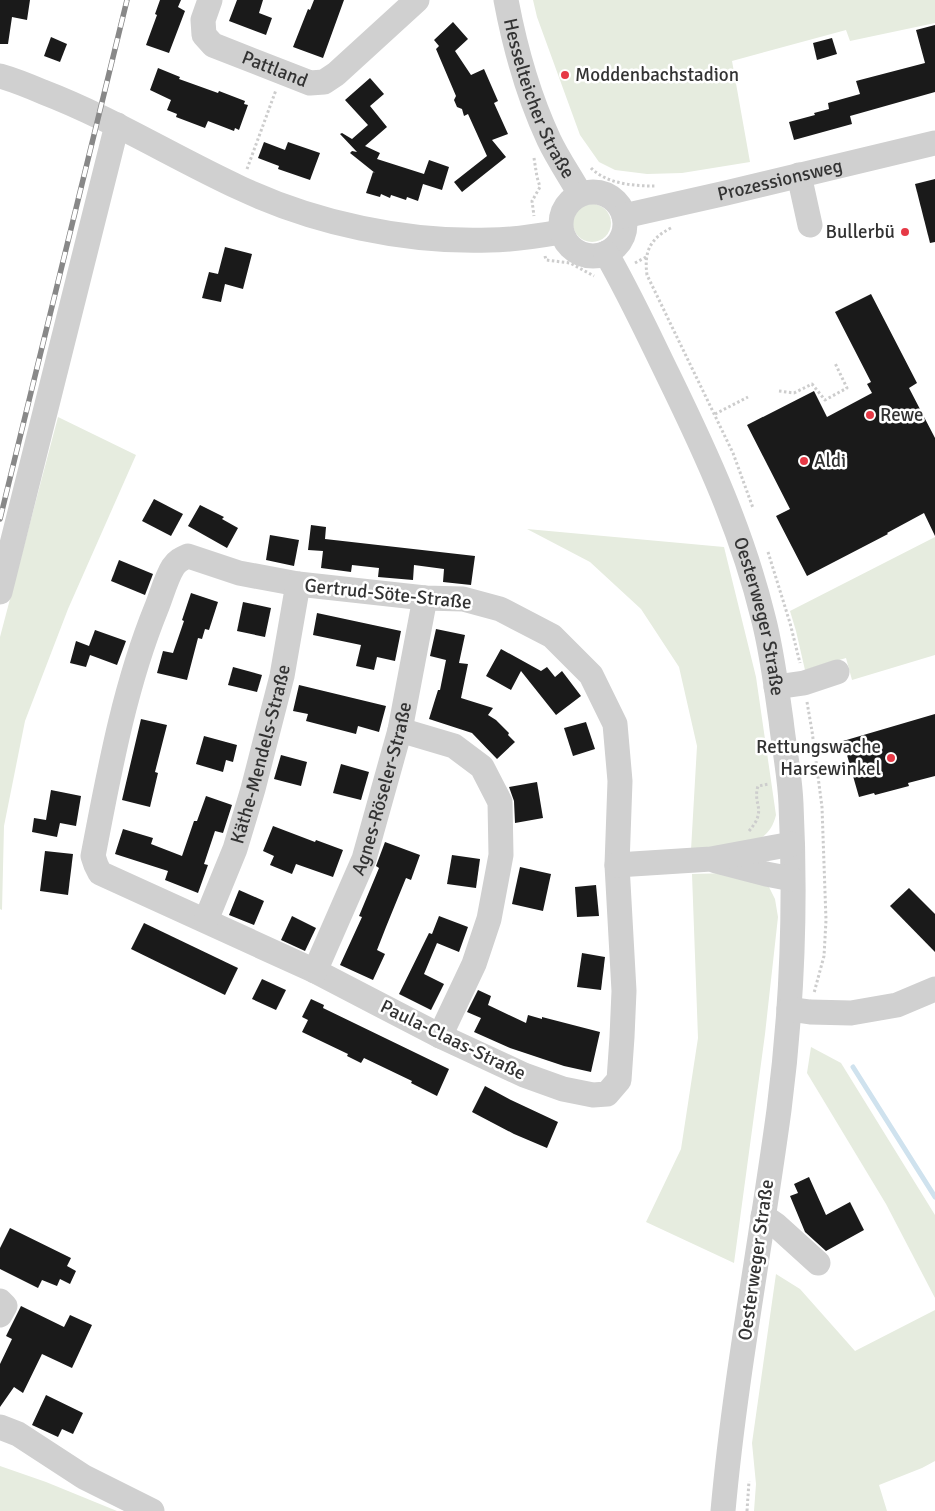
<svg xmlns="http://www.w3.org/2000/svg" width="935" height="1511" viewBox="0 0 935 1511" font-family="Signika,sans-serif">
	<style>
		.green { fill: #e6ecdf }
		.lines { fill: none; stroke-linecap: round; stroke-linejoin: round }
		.stream { stroke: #cfe2ee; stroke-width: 5 }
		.building { fill: #1a1a1a }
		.path { stroke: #cdcdcd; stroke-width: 3; stroke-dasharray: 2.5 2.5; stroke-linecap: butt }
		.minor { stroke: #d0d0d0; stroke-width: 25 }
		.rail-casing { stroke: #888; stroke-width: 5.5 }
		.rail { stroke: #fff; stroke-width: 4; stroke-dasharray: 11; stroke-linecap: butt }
		.poi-dot { fill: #e63946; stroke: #fff; stroke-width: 2 }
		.labels { text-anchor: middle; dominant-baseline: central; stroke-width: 5; stroke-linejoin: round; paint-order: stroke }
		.street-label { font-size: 19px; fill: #333; stroke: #fff }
		.poi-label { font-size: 19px; fill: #333; stroke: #fff; text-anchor: start }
	</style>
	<rect width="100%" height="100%" fill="#fff"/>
	<g class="green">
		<path d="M533,0H935V23L850,41L846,30L732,61L750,162L682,173L647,174L615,170L599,162L580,135L537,17Z"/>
		<circle cx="592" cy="223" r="19"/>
		<path d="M58,417L136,455L68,609L25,721L4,826L2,910L0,909V637Z"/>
		<path d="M527,529L724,547L756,677L776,815C773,827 768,834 758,840L691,850L697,746L679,667L641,609L590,562Z"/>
		<path d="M935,537V655L852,680L846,658L805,670L796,631L790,611Z"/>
		<path d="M730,873L769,887L775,899L778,917L765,1034L734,1263L646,1222L681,1149L698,1038L692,874Z"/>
		<path d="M811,1047L841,1063L935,1215V1298L886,1204L807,1073Z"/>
		<path d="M776,1274L800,1289L855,1351L935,1310V1461L922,1468L879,1485L887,1511H754L756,1484L752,1443Z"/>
		<path d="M0,1466L46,1482L117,1511H0Z"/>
	</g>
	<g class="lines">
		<path class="stream" d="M853,1067L935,1197"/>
	</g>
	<g class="building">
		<path d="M0,0H30L27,20L12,17L8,44H0Z"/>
		<path d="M160,0H181L178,7L185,11L169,53L146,45L157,15L155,14Z"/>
		<path d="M237,0H263L259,13L272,18L266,35L229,21Z"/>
		<path d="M314,0H344L323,58L293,47L308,9L310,10Z"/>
		<path d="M453,22L468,39L455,51L471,75L484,69L498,101L494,103L508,134L492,140L506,157L462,192L454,182L487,156L468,114L464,116L462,109L457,107L454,100L456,96L436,49L439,46L434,40Z"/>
		<path d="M935,25V92L850,116L852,124L794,140L789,122L815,115L814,113L829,109L828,103L860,94L856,81L925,63L916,30Z"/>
		<path d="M51,37L67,44L60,62L44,56Z"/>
		<path d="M832,38L837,54L817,60L813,43Z"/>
		<path d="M158,68L180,77L179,79L218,93L219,91L245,101L244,104L248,105L239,130L235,128L234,131L208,121L205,128L176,117L177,114L167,110L171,100L150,90Z"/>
		<path d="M370,78L384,94L370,106L387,127L365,146L380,153L377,159L424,174L429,160L449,167L442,190L423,184L418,201L407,197L406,200L391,195L390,198L381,194L380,197L366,193L373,172L375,173L350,153L352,151L357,152L340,134L342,133L352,139L368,125L345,100Z"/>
		<path d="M264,142L285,150L288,142L320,153L310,180L278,169L279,166L258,158Z"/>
		<path d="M935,179V242L930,243L915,184Z"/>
		<path d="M225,247L252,254L243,289L225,284L221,302L202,298L209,272L218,274Z"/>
		<path d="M871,294L917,383L909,388L935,438V536L924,513L887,533L888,534L807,576L776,516L790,509L747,425L814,391L827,417L872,393L867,384L871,382L835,312Z"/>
		<path d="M154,499L183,514L171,536L142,521Z"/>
		<path d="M200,505L224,517L222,519L238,528L227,548L188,526Z"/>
		<path d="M311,525L326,527L325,539L475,556L471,585L443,582L444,569L414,565L413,580L378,577L379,568L352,565L351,572L321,568L323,551L308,550Z"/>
		<path d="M270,535L299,540L294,566L266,560Z"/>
		<path d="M119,560L153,574L145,595L111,581Z"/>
		<path d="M191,593L218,602L209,630L205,629L202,639L198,638L187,680L157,673L163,651L173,653L184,621L182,620Z"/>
		<path d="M243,602L271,608L265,637L237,631Z"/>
		<path d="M317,613L401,631L395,661L377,657L374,670L356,666L361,645L313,635Z"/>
		<path d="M436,629L465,635L459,663L468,664L461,698L493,708L488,715L496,720L509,733L508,735L515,742L497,759L472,733L429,719L438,690H440L446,660L430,656Z"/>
		<path d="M95,630L126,641L117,665L90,655L86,667L70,663L76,641L89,646Z"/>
		<path d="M501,649L541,671L547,667L555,677L562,671L581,696L556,715L521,671L511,690L486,676Z"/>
		<path d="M233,667L262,675L257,692L228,685Z"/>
		<path d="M299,685L386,706L379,732L358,726L356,734L306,721L308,714L293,711Z"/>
		<path d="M935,714V776L908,783L909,786L875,795L874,793L859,797L843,741Z"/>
		<path d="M141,719L167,725L155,772L158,773L150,807L122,800Z"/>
		<path d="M586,722L595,749L573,756L564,728Z"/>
		<path d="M204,736L237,745L233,762L226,760L223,772L196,764Z"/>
		<path d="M281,755L307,762L301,786L274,779Z"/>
		<path d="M341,764L369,772L361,800L333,793Z"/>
		<path d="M537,782L543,818L515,823L514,801L509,787Z"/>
		<path d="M51,790L81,796L76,826L60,823L57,837L32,832L34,818L46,820Z"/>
		<path d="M206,796L232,805L223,833L215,831L204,864L208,865L198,893L165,880L168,871L115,854L123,829L153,838L151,844L182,856L194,821H197Z"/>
		<path d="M273,826L315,842L316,840L343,850L333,877L296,864L292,874L270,865L274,856L263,851Z"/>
		<path d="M385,842L420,855L411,880L406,878L386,927L377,950L385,954L373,980L340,965L362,917L359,916L379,868L376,866Z"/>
		<path d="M45,851L73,854L68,895L40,891Z"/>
		<path d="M452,855L480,859L476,888L447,884Z"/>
		<path d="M520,867L551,874L543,911L512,904Z"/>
		<path d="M596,885L599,916L577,917L575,887Z"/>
		<path d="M909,888L935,914V952L890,906Z"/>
		<path d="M239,890L264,901L254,925L229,915Z"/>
		<path d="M292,916L316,928L305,951L281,940Z"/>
		<path d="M439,916L468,927L459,952L437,943L424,974L444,984L431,1010L399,994L429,933L432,934Z"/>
		<path d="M144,923L238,968L225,995L131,949Z"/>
		<path d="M582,953L605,957L601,990L577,987Z"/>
		<path d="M262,979L286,990L276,1010L252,999Z"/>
		<path d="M478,990L491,996L488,1005L526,1023L528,1015L542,1019V1017L600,1032L591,1072L564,1066L510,1048L474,1032L481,1018L467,1012Z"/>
		<path d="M311,999L324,1005L323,1008L449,1069L437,1096L411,1083L412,1081L364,1058L361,1063L347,1056L348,1054L302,1032L308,1020L302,1017Z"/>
		<path d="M485,1086L511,1100L558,1122L547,1148L514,1134L472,1112Z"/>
		<path d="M809,1177L826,1215L850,1202L864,1230L826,1251L805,1232L790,1196L798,1193L794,1184Z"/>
		<path d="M10,1228L71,1258L67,1266L76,1271L70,1284L60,1279L57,1286L42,1280L38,1288L0,1269V1248Z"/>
		<path d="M21,1306L64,1327L70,1315L92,1325L72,1368L42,1354L23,1393L14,1387L0,1407V1364L12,1339L6,1336Z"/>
		<path d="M46,1395L83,1413L73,1434L62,1429L58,1437L32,1425Z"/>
	</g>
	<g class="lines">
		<g class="path">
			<path d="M534,158L537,177L540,187L532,201L534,216"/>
			<path d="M591,168C607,184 634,186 655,186"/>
			<path d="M247,169L276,90"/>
			<path d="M671,228C649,239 644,253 647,275L733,453L753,508"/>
			<path d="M545,256L546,260L570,263L594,276"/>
			<path d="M635,263L646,257"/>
			<path d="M779,391L794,393L812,384L825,400L847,388L835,363"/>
			<path d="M715,414L748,397"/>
			<path d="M768,552L790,623L800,663"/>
			<path d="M807,702L812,731L822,807L826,920L824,956L814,993"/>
			<path d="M749,831C768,809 752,805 758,786L769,784"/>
			<path d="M747,1511L749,1481"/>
		</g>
		<g class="minor">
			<path id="s1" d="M210,0L203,20L204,35L213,45L310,83L324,82L336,74L417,0"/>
			<path id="s2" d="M506,0C515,48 528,95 549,140C558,159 570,176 580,194"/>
			<path d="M0,76C14,80 29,86 43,92C111,118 173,157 240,188C315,223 406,243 490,240C513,240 538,236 561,232"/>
			<path d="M799,175L810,225"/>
			<circle cx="593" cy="224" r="32"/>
			<path id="s3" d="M624,216L726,193L935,143"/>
			<path id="s4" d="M606,253C629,293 648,334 668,375C707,455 742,531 763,617C772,651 776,686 781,720C784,748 790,776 791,804C796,906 792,1009 779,1110C761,1244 735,1377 723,1511"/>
			<path d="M188,556L239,573L298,584L425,598L463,599L500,609L552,636L591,675L615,724L620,781L617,865L624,991L622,1037L619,1080L607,1094L593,1095L563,1089L524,1075L440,1036L315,971L100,873L96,865L93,856C109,773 124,688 156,609C161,597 166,578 173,567C177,561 181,559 188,556Z"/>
			<path d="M0,592L117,125"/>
			<path d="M776,687L804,683L837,672"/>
			<path d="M400,730L454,746L482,767L500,802L501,855L489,919L474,964L440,1036"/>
			<path d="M716,861L766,874L792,879"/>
			<path d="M617,865L711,859L792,844"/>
			<path id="s5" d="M206,920L235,849L253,789L282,676L298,584"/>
			<path id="s6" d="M315,971L364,859L400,730L425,598"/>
			<path d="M789,1009L810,1012L851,1013L897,1005L935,989"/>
			<path d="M763,1216L776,1225L818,1263"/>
			<path d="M0,1301L5,1306L0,1315"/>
			<path d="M0,1427L18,1434L84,1477L152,1511"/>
		</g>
		<defs>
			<path id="rail" d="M0,519L127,0"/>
		</defs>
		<use href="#rail" class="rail-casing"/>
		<use href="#rail" class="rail"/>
	</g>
	<g class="poi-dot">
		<circle cx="565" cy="75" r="5"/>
		<circle cx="905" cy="232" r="5"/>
		<circle cx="870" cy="415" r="5"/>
		<circle cx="804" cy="461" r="5"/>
		<circle cx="891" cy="758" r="5"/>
	</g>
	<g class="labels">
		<g class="street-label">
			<text stroke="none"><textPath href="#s1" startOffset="116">Pattland</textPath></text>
			<text stroke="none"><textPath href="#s2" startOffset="104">Hesselteicher Straße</textPath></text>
			<text stroke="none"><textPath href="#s3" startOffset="160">Prozessionsweg</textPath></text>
			<text transform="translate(388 594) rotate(6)">Gertrud-Söte-Straße</text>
			<text stroke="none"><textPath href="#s4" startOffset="396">Oesterweger Straße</textPath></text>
			<text stroke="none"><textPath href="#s5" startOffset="175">Käthe-Mendels-Straße</textPath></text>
			<text stroke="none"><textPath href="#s6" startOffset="195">Agnes-Röseler-Straße</textPath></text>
			<text transform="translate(453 1040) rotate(26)">Paula-Claas-Straße</text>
			<text transform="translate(756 1260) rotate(-82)">Oesterweger Straße</text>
		</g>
		<g class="poi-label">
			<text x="575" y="75">Moddenbachstadion</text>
			<text x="895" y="232" text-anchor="end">Bullerbü</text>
			<text x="880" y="415">Rewe</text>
			<text x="814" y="461">Aldi</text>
			<text x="881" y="747" text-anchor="end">Rettungswache<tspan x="881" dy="22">Harsewinkel</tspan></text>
		</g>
	</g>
</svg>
